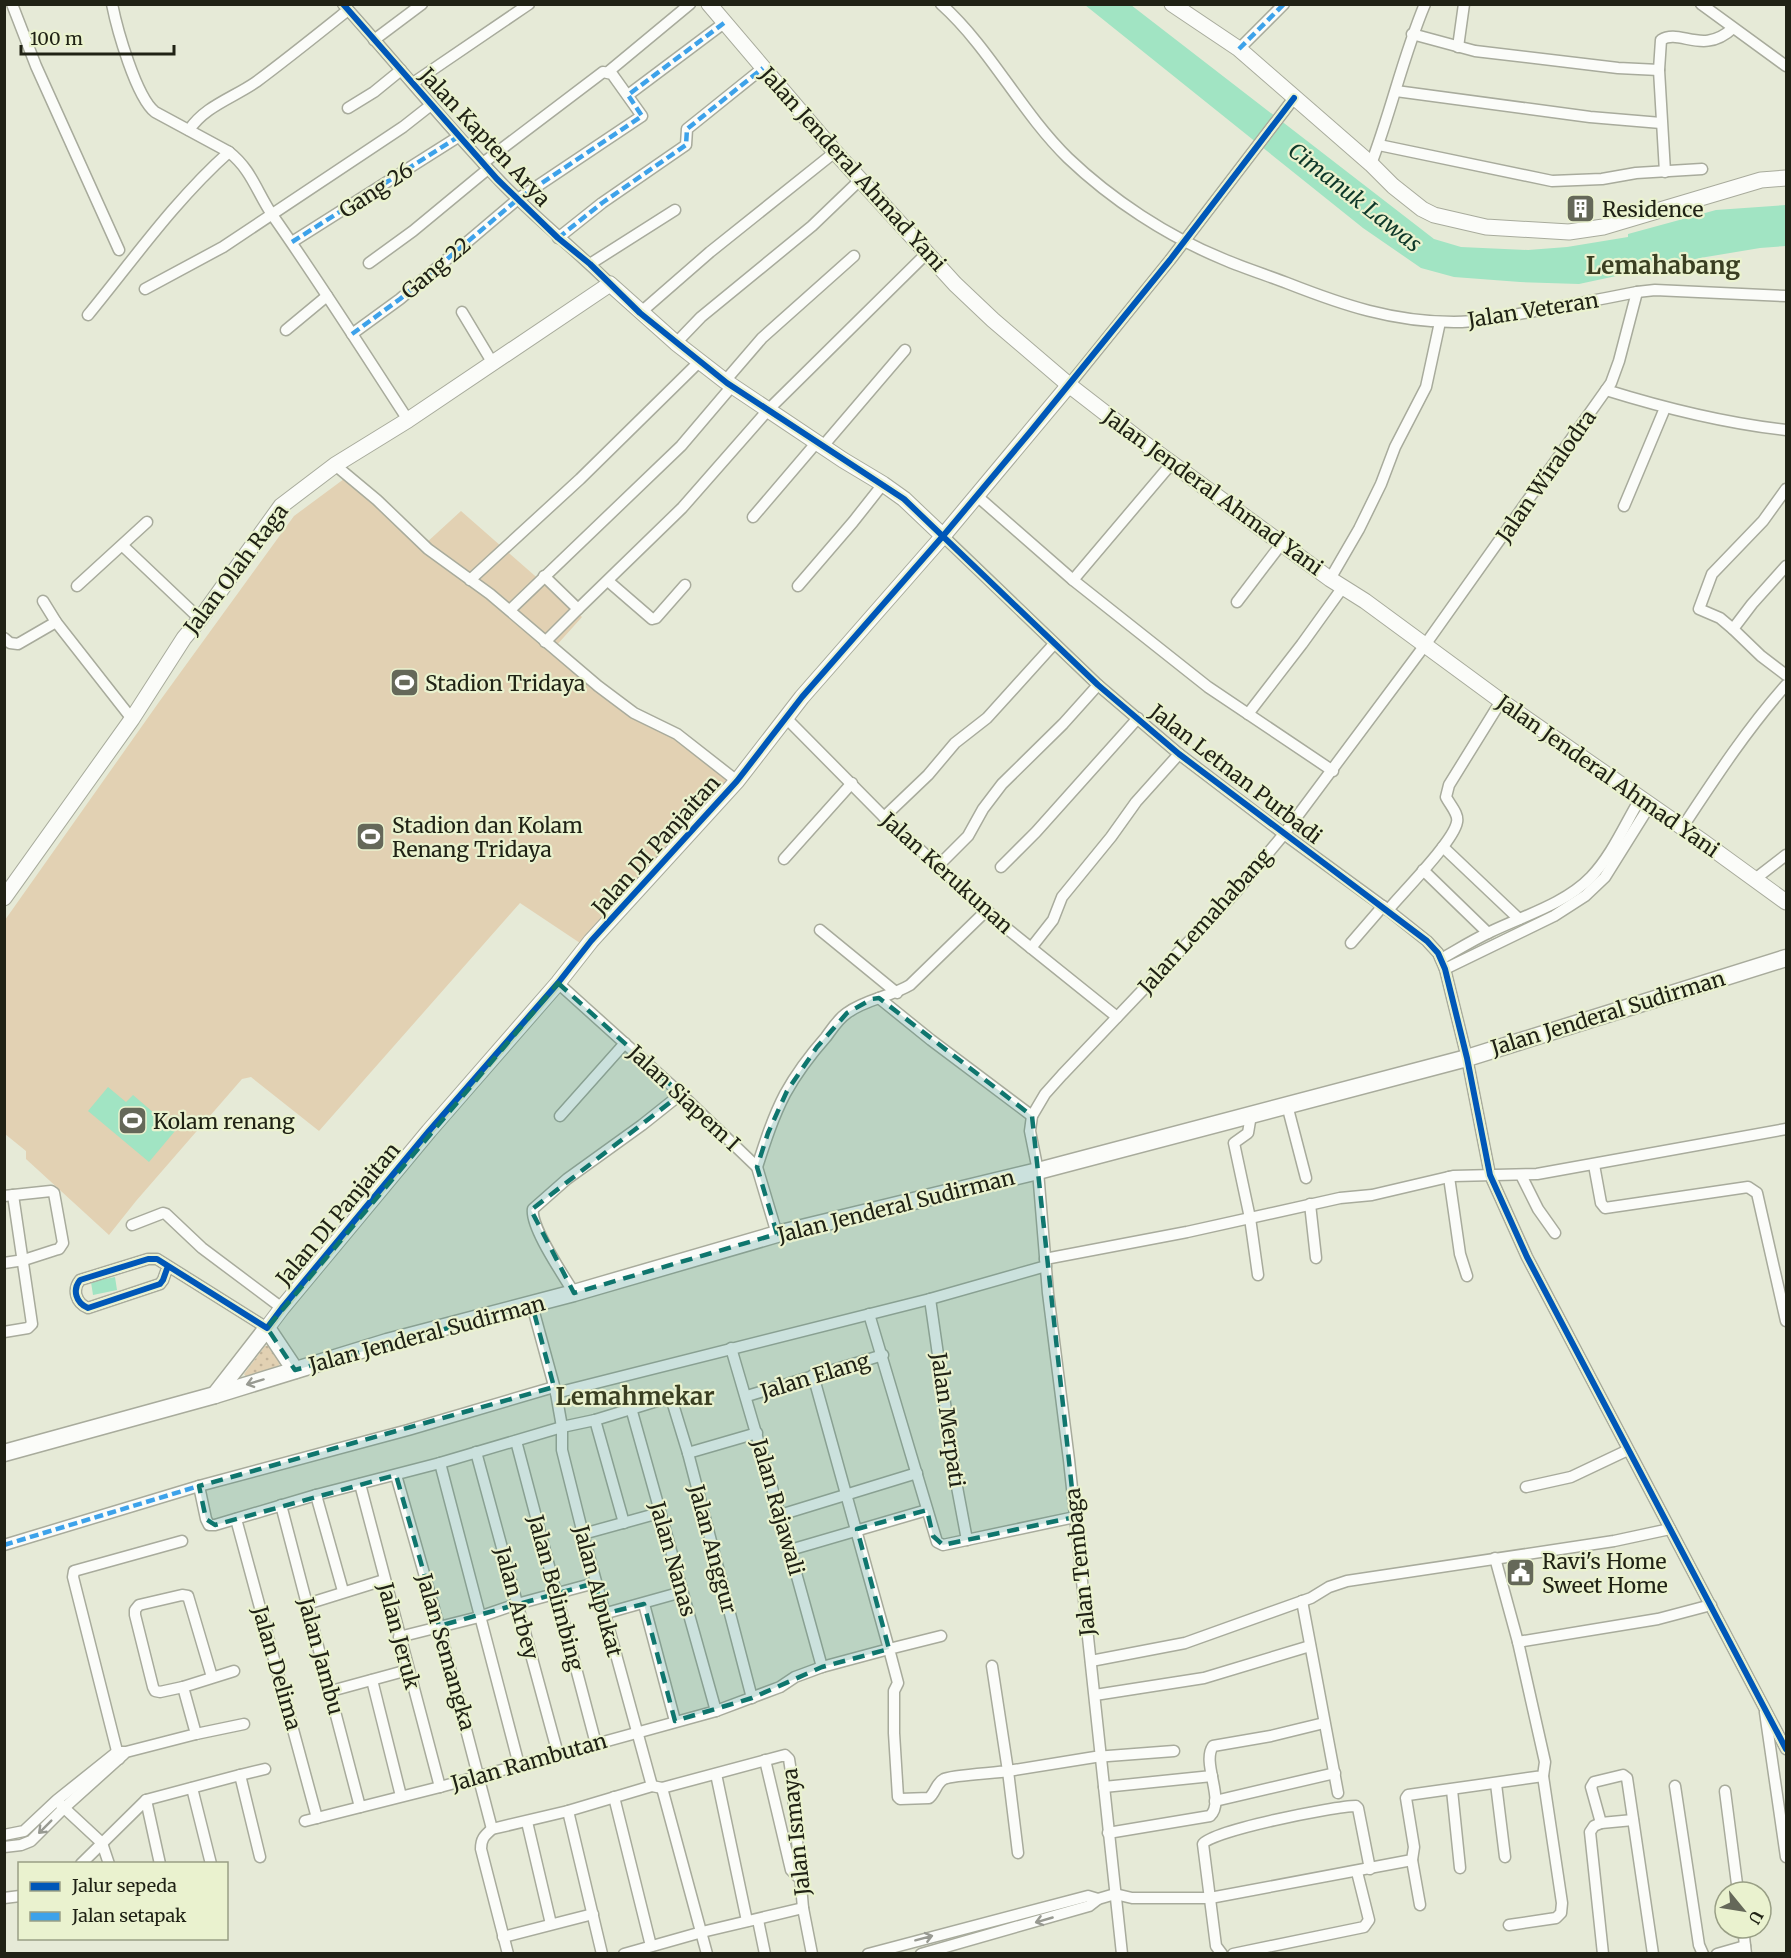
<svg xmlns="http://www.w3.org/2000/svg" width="1791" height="1958" viewBox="0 0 1791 1958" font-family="Merriweather,serif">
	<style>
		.grass { fill: #e2d1b3 }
		.park { fill: url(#park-dots) }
		.water { fill: #a1e4c3 }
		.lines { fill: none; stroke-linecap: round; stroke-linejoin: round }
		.street-casing { stroke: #a8ab9c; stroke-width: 13 }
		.secondary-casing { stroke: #a8ab9c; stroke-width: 17 }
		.primary-casing { stroke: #a8ab9c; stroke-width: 19 }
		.street { stroke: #fbfcf9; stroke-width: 10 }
		.secondary { stroke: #fbfcf9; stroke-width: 15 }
		.primary { stroke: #fbfcf9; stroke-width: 16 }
		.quiet { stroke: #3da2ea; stroke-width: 4.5; stroke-dasharray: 9 4.5; stroke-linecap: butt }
		.cycleway-casing { stroke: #eaf2cf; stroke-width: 10 }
		.cycleway { stroke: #0057b8; stroke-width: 6 }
		.oneway { stroke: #989a92 }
		.marked { fill: #0f766e; fill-opacity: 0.2; stroke: #0f766e; stroke-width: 4.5; stroke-dasharray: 12 8; stroke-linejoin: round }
		.labels { text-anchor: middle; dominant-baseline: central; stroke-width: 4.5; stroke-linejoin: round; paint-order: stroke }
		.street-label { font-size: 21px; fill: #202215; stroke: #eaf2cf }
		.poi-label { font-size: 21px; fill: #202215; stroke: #eaf2cf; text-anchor: start }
		.water-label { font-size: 22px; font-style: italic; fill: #0e3829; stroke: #eaf2cf }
		.quarter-label { font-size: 24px; font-weight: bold; fill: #3a3f22; stroke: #eaf2cf }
	</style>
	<defs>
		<pattern id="park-dots" width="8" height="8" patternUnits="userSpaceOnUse" patternTransform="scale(1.5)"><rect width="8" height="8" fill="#e2d1b3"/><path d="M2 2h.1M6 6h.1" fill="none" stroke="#c2b399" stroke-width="1.8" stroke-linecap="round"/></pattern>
	</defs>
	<rect width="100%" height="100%" fill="#e6ead7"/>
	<path class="grass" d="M348,476L425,544L461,511L582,617L555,647L622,703L668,725L735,772L586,947L520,903L319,1131L251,1077L242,1079L136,1201L109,1235L26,1159V1151L5,1134V920L159,702L294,516Z"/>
	<path class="park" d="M272,1345L282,1362L278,1366L246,1377L244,1374L265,1346Z"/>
	<g class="water">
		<path d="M1085,5H1131L1434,239L1461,247L1528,250L1567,247L1628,237V234L1716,210L1786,205V246L1760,248L1700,258L1579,284L1520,282L1454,277L1421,268L1363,228Z"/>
		<path d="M108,1087L126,1102L133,1095L175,1131L149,1162L88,1111Z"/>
		<path d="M115,1277L117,1290L93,1295L91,1282Z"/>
	</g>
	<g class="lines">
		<defs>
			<g id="street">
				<path d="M12,4L36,66L119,250"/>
				<path d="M112,4C117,29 136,97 155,112L229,152"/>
				<path d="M343,4C395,62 443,121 496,177C531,215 573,247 610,284"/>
				<path d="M941,4C991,49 1020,111 1068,158C1112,200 1167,236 1223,259C1244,268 1266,275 1287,283C1343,305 1393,322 1454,322C1481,322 1508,316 1535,311C1569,305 1603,299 1637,292L1655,290L1786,296"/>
				<path d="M1701,4L1786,66"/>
				<path d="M1412,34L1475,51L1618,68L1659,70"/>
				<path d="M374,40L422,4"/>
				<path d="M1458,47L1464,4"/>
				<path d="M1239,49L1284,4"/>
				<path d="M608,72L690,4"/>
				<path d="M413,83L529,4"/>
				<path d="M1396,91L1590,117L1661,123"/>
				<path d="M628,95L724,23"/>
				<path d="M348,108L374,92L401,70"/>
				<path d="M189,130C205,106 233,98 256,82C287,59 318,34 348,10"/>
				<path d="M1379,145L1552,181L1602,179L1636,173L1702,169"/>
				<path d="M1371,164C1391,112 1403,56 1425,4"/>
				<path d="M1665,172L1659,70L1661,40C1680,28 1703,56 1733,28"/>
				<path d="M558,238L602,203L686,145L687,129L763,68"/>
				<path d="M292,242L458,137"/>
				<path d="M369,263L413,231L488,169"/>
				<path d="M590,264L675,210"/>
				<path d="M145,289L223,247L403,127L431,105"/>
				<path d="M462,312L492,362"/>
				<path d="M640,313L710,252L835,152"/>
				<path d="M88,315C133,260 176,199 229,152C252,170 257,193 273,216C320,283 363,351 408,420"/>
				<path d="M286,330L327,296"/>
				<path d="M352,334L400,299L518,199L642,116L612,74L603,72L483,163"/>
				<path d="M676,343L701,317L812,226L861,179"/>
				<path d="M725,381L762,338L854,256"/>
				<path d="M1069,385L1170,260L1294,98"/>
				<path d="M1606,390C1667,409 1723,423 1786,430"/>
				<path d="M823,446L905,350"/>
				<path d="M335,465L377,500L428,549L490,594L598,686L634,713L677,734L737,781"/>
				<path d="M1786,489L1763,521L1712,574L1699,609L1720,618L1733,629L1752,604L1786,566"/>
				<path d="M977,496L1073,580L1208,687L1333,771"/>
				<path d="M1624,506L1665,408"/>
				<path d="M753,517L817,442"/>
				<path d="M943,536L1098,685L1179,754L1284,834L1388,910L1427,941L1438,953L1445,969L1467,1058L1490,1175L1527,1257L1786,1749"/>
				<path d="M123,546L200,619"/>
				<path d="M544,576L578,609L682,508L769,409L927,253"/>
				<path d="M1330,579L1359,529L1381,484L1395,447L1426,387L1440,322"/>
				<path d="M470,580L580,479L700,361"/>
				<path d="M1073,580L1172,463"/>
				<path d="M608,581L652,619L656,618L685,585"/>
				<path d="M77,586L147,522"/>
				<path d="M798,586L853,522L883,484"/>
				<path d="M43,601L56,622L132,719"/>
				<path d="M1237,602L1282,543"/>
				<path d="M510,610L681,446L732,386"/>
				<path d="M1733,629L1761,656L1786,675"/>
				<path d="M4,638L10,643L18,644L56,622"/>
				<path d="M545,642L578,609"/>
				<path d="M1248,714L1302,644L1343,587"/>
				<path d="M787,719L884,817L1005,927L1117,1017"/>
				<path d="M884,817L928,775L955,743L987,718L1054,644"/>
				<path d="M1682,828C1715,778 1747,729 1786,685"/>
				<path d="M1443,847L1519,919"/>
				<path d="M784,859L852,783"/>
				<path d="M938,866L968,836L983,809L1002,784L1063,724L1098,685"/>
				<path d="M1001,867L1036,832L1138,718"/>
				<path d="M1423,870L1488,933"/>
				<path d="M1755,879L1786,855"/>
				<path d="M1388,910C1402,893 1454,841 1457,822C1459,814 1450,805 1446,797L1449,785L1501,701"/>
				<path d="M820,930L897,993"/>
				<path d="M1351,943L1383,906"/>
				<path d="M1031,948L1053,920L1062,897L1111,837L1136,802L1179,754"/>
				<path d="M1441,959C1457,950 1473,940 1490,932C1523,916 1565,904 1591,877C1612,855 1625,824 1640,799"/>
				<path d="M1445,969L1554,916L1585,896L1605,877L1650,805"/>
				<path d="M558,983L681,1094L757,1167L777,1234"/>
				<path d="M879,998L931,1040L1032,1116"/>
				<path d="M1287,1105L1306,1178"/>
				<path d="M1251,1115L1248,1133L1234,1143L1250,1218L1258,1275"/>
				<path d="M560,1116L625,1043"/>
				<path d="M1594,1165L1601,1203L1605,1208L1748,1187L1757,1193L1786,1321"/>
				<path d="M757,1167C765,1142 773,1117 785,1094C796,1074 811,1054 826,1037C832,1029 838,1019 847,1013C866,999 890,997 910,985L987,910"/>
				<path d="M1521,1175L1538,1209L1555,1233"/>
				<path d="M1449,1177L1460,1254L1467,1276"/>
				<path d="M4,1196L51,1191L54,1193L63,1243L59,1249L55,1250L24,1260L4,1263"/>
				<path d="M1310,1204L1316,1258"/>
				<path d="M132,1225L163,1213L166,1214L202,1248L282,1308"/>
				<path d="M1045,1259L1187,1232L1340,1198L1372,1195L1453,1176L1537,1174L1786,1129"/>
				<path d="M168,1266L163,1280L160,1284L88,1308C76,1303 72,1290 80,1280L148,1259H157L267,1328"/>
				<path d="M574,1293C564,1276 530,1227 533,1209L567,1179L642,1125L681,1094"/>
				<path d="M930,1299L957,1487L967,1540"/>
				<path d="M532,1305L556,1393L562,1427V1450L583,1534L652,1786"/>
				<path d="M869,1314L937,1542L943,1545L1075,1517"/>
				<path d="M4,1332L28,1328L32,1324L13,1195"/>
				<path d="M731,1348L780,1515L822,1667"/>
				<path d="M554,1387L408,1430L199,1486L206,1519L209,1525H215L316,1495L440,1463L562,1427L595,1420L667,1398L672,1401L688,1453L752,1698"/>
				<path d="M556,1393L930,1299L1046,1266"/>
				<path d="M747,1396L883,1355"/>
				<path d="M631,1408L716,1711"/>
				<path d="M595,1420L624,1523"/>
				<path d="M516,1441L596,1744"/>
				<path d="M476,1452L558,1754"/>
				<path d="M688,1453L757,1433"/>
				<path d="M440,1463L519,1765"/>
				<path d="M396,1475L439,1626L492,1829"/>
				<path d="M360,1484L440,1787"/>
				<path d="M1526,1487L1571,1477L1628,1450"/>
				<path d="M316,1495L343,1591"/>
				<path d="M281,1505L360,1807"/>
				<path d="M780,1515L917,1473"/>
				<path d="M236,1519L317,1818"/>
				<path d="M583,1534L659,1513"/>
				<path d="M4,1545L199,1486"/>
				<path d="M790,1550L927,1510"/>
				<path d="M1495,1558L1518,1642"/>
				<path d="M1302,1601L1338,1793"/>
				<path d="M307,1604L384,1580"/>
				<path d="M644,1604L675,1721"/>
				<path d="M603,1614L682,1592"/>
				<path d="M941,1636L889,1649L898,1683L894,1691V1733L898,1797L900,1799L929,1798C936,1792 936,1783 944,1779C951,1775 996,1773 1008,1771L992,1666"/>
				<path d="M399,1637L479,1617L517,1604L595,1583"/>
				<path d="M1091,1661L1185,1643L1311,1598L1329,1587L1347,1581L1614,1541L1670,1529"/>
				<path d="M372,1680L401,1796"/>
				<path d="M183,1687L160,1692L155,1691L153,1687L135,1615V1610L139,1605L182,1595L188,1596L212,1677"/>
				<path d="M331,1691L408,1670"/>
				<path d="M1095,1695L1204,1678L1310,1646"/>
				<path d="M1765,1712L1786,1857"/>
				<path d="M196,1734L244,1724"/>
				<path d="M119,1759L73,1577L74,1571L182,1541"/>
				<path d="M765,1760L791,1870L801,1880"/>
				<path d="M716,1774L747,1921"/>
				<path d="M240,1775L265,1769"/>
				<path d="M1496,1784L1505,1857"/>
				<path d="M1675,1786L1699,1945L1703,1954"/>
				<path d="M1104,1787L1212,1776"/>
				<path d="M192,1788L211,1864"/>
				<path d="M662,1788L707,1954"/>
				<path d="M1452,1790L1460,1868"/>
				<path d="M1725,1791L1738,1892"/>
				<path d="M614,1797L651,1946"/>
				<path d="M146,1800L160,1864"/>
				<path d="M1215,1801L1335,1773"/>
				<path d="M61,1805L102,1843L109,1864"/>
				<path d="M568,1811L602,1954"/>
				<path d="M305,1821L440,1787L716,1711L780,1687L795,1677L822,1667L889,1649L813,1375"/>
				<path d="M527,1822L551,1924"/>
				<path d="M1601,1823L1633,1820"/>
				<path d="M1108,1833L1210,1816C1226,1801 1201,1763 1213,1746L1271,1736L1324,1723"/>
				<path d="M4,1835L24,1831L57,1800L117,1752H126L196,1734L183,1687L234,1671"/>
				<path d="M4,1847L21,1845L31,1841L64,1808L124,1754"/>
				<path d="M1018,1853L1008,1771L1095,1757L1174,1751"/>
				<path d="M1412,1860L1420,1905"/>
				<path d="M81,1864L146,1800L240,1775L260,1857"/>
				<path d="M4,1898L20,1896"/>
				<path d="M758,1920L765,1954"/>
				<path d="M1509,1925L1556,1918L1561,1913L1562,1903L1543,1776"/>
				<path d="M1743,1928L1746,1954"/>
				<path d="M503,1937L593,1914"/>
				<path d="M508,1954L481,1849C481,1839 484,1836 492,1829L568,1811L652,1786L662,1788L785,1755L789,1759L791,1772L803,1908"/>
				<path d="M624,1954L702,1932L803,1908L812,1954"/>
				<path d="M868,1954L1088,1896L1098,1899"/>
				<path d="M921,1954L1089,1906L1098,1899L1115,1894L1132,1898H1210L1412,1860L1414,1847L1406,1798L1408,1795L1543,1776L1545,1762L1518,1642L1658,1619L1711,1605"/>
				<path d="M1122,1954L1069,1460L1048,1293L1038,1171L1030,1131L1032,1116L1045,1094L1062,1075L1235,893L1284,834L1425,645L1611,383L1619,361L1637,292"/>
				<path d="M1222,1954L1216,1946L1203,1844C1210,1831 1335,1806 1356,1806L1358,1808L1370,1869"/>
				<path d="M1233,1954L1364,1927L1369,1920L1357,1872"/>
				<path d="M1603,1954L1590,1832L1594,1826L1601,1823L1591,1787L1594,1782L1623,1775L1627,1778L1653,1954"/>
				<path d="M1717,1954L1745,1946"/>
			</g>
			<g id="secondary">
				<path d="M709,4L835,152L955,284L993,320L1069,385L1140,440L1330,579L1365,601L1501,701L1702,841L1786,902"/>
				<path d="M1172,4L1239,49L1371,164L1393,186L1422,209L1434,215L1486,227L1569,232L1603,227L1761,180L1786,178"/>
				<path d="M4,898L132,719L184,638L200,619L281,506L335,465L408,420L610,284L676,343L725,381L843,460L883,484L904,499L943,536"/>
				<path d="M267,1328L282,1308L429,1131L558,983L591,941L737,781L802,697L943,536L1069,385"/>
			</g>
			<g id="primary">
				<path d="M215,1395L267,1328L295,1370"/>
				<path d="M4,1453L215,1395L387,1342L574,1293L777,1234L1038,1171L1467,1058L1786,958"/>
			</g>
		</defs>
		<use href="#street" class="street-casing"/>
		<use href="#secondary" class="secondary-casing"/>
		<use href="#primary" class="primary-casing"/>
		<use href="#street" class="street"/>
		<use href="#secondary" class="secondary"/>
		<use href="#primary" class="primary"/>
		<g class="quiet">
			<path d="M1239,49L1284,4"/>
			<path d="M558,238L602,203L686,145L687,129L763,68"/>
			<path d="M292,242L458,137"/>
			<path d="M352,334L400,299L518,199L642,116L628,95L724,23"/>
			<path d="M4,1545L199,1486"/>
		</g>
		<defs>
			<g id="cycleway">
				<path d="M343,4L497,179L558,238L590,264L640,313L727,383L904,499L1098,685L1179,754L1427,941L1438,953L1445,969L1467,1058L1490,1175L1527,1257L1786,1749"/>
				<path d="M168,1266L163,1280L160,1284L88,1308C76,1303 72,1290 80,1280L148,1259H157L267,1328L282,1308L429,1131L558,983L591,941L737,781L802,697L943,536L1031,431L1170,260L1294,98"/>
			</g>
		</defs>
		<use href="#cycleway" class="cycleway-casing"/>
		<use href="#cycleway" class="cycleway"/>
	</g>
	<defs><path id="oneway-shaft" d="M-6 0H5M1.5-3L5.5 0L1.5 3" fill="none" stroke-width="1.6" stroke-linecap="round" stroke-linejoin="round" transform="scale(1.5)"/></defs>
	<g class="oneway">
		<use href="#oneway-shaft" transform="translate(255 1382) rotate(163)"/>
		<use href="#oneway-shaft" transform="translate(45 1827) rotate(135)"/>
		<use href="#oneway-shaft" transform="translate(1044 1920) rotate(164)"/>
		<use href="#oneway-shaft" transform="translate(924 1938) rotate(-15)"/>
	</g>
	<path class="marked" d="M558,983L681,1094L531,1210L574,1293L777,1234L757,1167L768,1133L787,1091L817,1047L847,1013L872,999L879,998L1032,1116L1075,1517L943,1545L933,1536L927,1510L857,1529L889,1649L822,1667L752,1698L675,1721L644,1604L603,1614L595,1583L439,1626L396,1475L215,1525L206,1519L199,1486L554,1387L532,1305L295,1370L267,1328Z"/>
	<defs>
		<symbol id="building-square" viewBox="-11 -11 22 22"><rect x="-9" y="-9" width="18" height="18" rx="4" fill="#656859" stroke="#eaf2cf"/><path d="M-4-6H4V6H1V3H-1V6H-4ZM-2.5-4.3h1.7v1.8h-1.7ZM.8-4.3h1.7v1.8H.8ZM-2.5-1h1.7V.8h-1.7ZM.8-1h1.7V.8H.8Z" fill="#fff"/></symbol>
		<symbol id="stadium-square" viewBox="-11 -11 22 22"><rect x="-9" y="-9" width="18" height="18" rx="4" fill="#656859" stroke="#eaf2cf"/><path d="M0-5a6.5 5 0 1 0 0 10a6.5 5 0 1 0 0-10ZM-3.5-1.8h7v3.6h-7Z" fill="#fff"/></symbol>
		<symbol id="civic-square" viewBox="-11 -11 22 22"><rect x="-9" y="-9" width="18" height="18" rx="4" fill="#656859" stroke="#eaf2cf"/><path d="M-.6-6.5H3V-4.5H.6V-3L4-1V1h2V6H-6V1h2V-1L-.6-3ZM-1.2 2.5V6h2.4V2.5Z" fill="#fff"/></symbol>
	</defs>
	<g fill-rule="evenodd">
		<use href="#building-square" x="1564" y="192" width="33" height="33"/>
		<use href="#stadium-square" x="388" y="666" width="33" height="33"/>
		<use href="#stadium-square" x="354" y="820" width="33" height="33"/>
		<use href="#stadium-square" x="116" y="1104" width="33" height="33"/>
		<use href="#civic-square" x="1504" y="1556" width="33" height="33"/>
	</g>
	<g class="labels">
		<g class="street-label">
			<text transform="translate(485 137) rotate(47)">Jalan Kapten Arya</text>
			<text transform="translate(853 169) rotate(48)">Jalan Jenderal Ahmad Yani</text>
			<text transform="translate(376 190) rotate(-33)">Gang 26</text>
			<text transform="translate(436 268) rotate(-40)">Gang 22</text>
			<text transform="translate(1533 310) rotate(-9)">Jalan Veteran</text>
			<text transform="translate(1546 476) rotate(-55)">Jalan Wiralodra</text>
			<text transform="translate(1213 492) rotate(36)">Jalan Jenderal Ahmad Yani</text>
			<text transform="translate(236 569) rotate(-53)">Jalan Olah Raga</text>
			<text transform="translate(1236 774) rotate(38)">Jalan Letnan Purbadi</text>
			<text transform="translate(1608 776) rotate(35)">Jalan Jenderal Ahmad Yani</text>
			<text transform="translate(656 845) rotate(-48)">Jalan DI Panjaitan</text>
			<text transform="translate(947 873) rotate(42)">Jalan Kerukunan</text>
			<text transform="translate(1205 921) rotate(-48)">Jalan Lemahabang</text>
			<text transform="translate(1608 1013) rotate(-17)">Jalan Jenderal Sudirman</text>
			<text transform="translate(684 1098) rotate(43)">Jalan Siapem I</text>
			<text transform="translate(896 1206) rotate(-14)">Jalan Jenderal Sudirman</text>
			<text transform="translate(338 1214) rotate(-50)">Jalan DI Panjaitan</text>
			<text transform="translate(427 1334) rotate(-15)">Jalan Jenderal Sudirman</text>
			<text transform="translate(815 1376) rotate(-17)">Jalan Elang</text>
			<text transform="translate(948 1420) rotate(82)">Jalan Merpati</text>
			<text transform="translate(778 1507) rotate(74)">Jalan Rajawali</text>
			<text transform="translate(713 1549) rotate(75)">Jalan Anggur</text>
			<text transform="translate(673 1559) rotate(74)">Jalan Nanas</text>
			<text transform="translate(1080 1562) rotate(-96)">Jalan Tembaga</text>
			<text transform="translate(598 1591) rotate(75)">Jalan Alpukat</text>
			<text transform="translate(556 1593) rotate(75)">Jalan Belimbing</text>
			<text transform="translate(517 1603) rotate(75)">Jalan Arbey</text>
			<text transform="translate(399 1636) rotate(75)">Jalan Jeruk</text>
			<text transform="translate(446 1652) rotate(74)">Jalan Semangka</text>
			<text transform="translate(321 1656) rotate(75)">Jalan Jambu</text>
			<text transform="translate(277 1668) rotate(74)">Jalan Delima</text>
			<text transform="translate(529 1762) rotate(-16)">Jalan Rambutan</text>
			<text transform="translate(796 1832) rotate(-96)">Jalan Ismaya</text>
		</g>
		<g class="poi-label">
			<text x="1602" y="209">Residence</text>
			<text x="425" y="683">Stadion Tridaya</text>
			<text x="392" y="825">Stadion dan Kolam<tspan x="392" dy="24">Renang Tridaya</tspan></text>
			<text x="153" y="1121">Kolam renang</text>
			<text x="1542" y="1561">Ravi's Home<tspan x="1542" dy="24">Sweet Home</tspan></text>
		</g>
		<g class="water-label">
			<text transform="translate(1355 197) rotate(38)">Cimanuk Lawas</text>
		</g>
		<g class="quarter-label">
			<text x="1663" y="265">Lemahabang</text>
			<text x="635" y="1396">Lemahmekar</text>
		</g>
	</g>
	<rect width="1791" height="1958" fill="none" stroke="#202215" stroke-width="12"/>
	<rect x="18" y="1862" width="210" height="78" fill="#eaf2cf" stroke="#999f85" stroke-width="1.5"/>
	<rect x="30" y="1882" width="30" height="9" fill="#0057b8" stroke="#999f85" stroke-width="1.5"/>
	<text x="72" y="1892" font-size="18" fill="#202215">Jalur sepeda</text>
	<rect x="30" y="1912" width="30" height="9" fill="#3da2ea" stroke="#999f85" stroke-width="1.5"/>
	<text x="72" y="1922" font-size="18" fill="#202215">Jalan setapak</text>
	<g transform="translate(1743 1910) rotate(120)"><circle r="28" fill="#eaf2cf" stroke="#999f85" stroke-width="1.5"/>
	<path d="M0-4.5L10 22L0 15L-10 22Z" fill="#656859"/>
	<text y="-9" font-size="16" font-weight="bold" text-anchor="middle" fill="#202215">U</text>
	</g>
	<path d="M21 45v9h153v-9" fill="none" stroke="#202215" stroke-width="3"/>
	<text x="30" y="45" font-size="18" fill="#202215" stroke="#eaf2cf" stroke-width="4.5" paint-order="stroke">100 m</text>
</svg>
